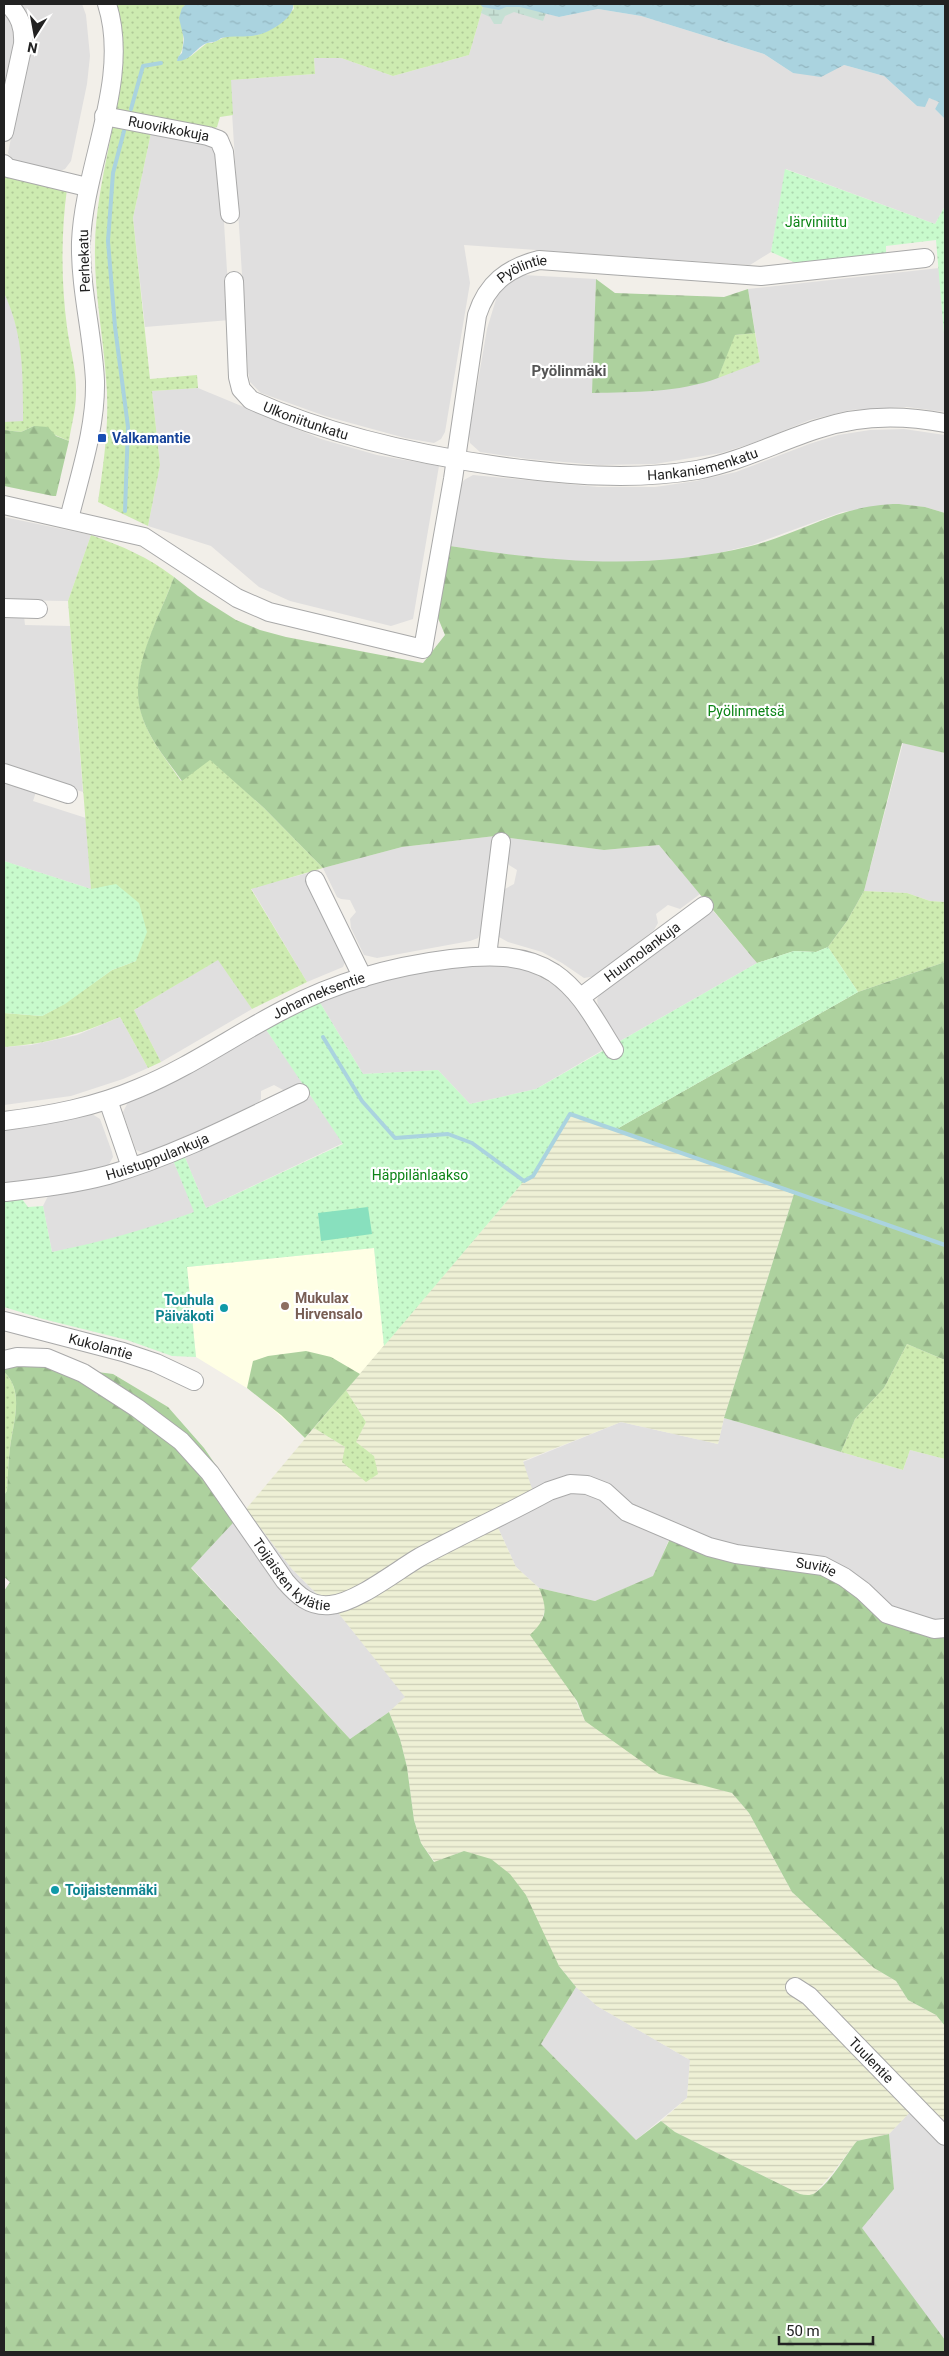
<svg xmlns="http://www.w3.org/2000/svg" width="949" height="2356" viewBox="0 0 949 2356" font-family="Roboto,sans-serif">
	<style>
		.residential { fill: #e0dfdf }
		.education { fill: #ffffe5 }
		.farmland { fill: url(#farmland-rules) }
		.grass { fill: url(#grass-dots) }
		.forest { fill: url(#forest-firs) }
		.wetland { fill: url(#wetland-marsh) }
		.park { fill: url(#park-dots) }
		.pitch { fill: #88e0be }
		.water { fill: url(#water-ripples) }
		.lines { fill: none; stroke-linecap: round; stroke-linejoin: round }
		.stream { stroke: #aad3df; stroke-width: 4 }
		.minor-casing { stroke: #a9a9a9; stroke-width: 20 }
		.minor { stroke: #fff; stroke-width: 18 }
		.transit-dot { fill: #1a4fb4; stroke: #fff; stroke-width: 2 }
		.education-dot { fill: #8d6e63; stroke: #fff; stroke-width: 2 }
		.culture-dot { fill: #0f9aa8; stroke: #fff; stroke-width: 2 }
		.labels { text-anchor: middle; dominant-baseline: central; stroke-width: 4.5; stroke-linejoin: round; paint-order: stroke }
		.street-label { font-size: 14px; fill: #222; stroke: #fff }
		.park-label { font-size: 14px; fill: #0c8416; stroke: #fff }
		.transit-label { font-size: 14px; font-weight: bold; fill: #164399; stroke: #fff; text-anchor: start }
		.education-label { font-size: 14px; font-weight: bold; fill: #785e54; stroke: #fff; text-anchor: start }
		.culture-label { font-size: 14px; font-weight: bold; fill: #0d838f; stroke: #fff; text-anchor: end }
		.neighbourhood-label { font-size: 15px; font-weight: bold; fill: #555; stroke: #fff }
	</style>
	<defs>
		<pattern id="farmland-rules" width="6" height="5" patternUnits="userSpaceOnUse" patternTransform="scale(1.25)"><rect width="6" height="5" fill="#eef0d5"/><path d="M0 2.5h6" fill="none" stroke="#ccceb7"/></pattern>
		<pattern id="grass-dots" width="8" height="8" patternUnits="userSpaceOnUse" patternTransform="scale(1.25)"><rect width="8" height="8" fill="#cdebb0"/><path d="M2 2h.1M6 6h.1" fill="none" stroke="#b0c997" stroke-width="1.8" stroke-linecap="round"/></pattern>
		<pattern id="forest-firs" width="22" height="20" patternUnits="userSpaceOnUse" patternTransform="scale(1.25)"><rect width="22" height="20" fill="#add19e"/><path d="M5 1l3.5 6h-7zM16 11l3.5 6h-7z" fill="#95b388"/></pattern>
		<pattern id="wetland-marsh" width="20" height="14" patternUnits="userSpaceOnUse" patternTransform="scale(1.25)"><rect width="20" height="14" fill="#c6e0d4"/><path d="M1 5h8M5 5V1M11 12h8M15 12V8" fill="none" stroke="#aac0b6"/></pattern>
		<pattern id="park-dots" width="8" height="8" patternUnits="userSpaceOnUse" patternTransform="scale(1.25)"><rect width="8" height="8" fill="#c8facc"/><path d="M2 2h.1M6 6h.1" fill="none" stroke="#acd6af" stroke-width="1.8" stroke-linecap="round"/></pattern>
		<pattern id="water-ripples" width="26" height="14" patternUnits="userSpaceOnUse" patternTransform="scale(1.25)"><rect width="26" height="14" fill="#aad3df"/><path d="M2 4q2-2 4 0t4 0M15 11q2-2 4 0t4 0" fill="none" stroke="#92b5bf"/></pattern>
	</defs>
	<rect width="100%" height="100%" fill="#f2efe9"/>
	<g class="residential">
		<path d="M18,4H82L86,15L90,56L87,84L71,161L65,169L60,171L14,161L8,153L29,49Z"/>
		<path d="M483,7L546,13L559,17L598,9L641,16L764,54L793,73L844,65L884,76L917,106L929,98L940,102L935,109L945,119V206L935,224L786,169L771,252L750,265L464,245L470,283L445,432L441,439L434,443L405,438L325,416L261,393L250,382L248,372L230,80L315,74L314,58H341L393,76L469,55Z"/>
		<path d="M4,10L10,18L15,36L4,96Z"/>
		<path d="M151,133L210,146L214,148L220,158L230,320L145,327L133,218Z"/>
		<path d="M939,268L945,346V412L907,407L850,410L810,420L750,444L721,453L655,464L599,465L528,459L480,452L470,443L469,433L487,329L497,296L504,287L523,275L596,279L593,392L760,362L748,289Z"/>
		<path d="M4,293L11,308L19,336L23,365V422H4Z"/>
		<path d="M198,388L321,439L377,455L439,466L413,619L391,626L290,601L259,587L211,546L148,526L160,465L152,391Z"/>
		<path d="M904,429L945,435V513L925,507L899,504L842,512L752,545L710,555L663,561L602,563L571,561L510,555L450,546L461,485L464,480L473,475L598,487H655L696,481L736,472L809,444L838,435L870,430Z"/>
		<path d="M4,517L91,535L68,601L4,600Z"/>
		<path d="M4,615L24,616L25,625L70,626L83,792L4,766Z"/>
		<path d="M903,743L945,753V902L930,901L907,893L864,891Z"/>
		<path d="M4,782L36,792L33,801L86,818L91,889L4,861Z"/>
		<path d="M495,836L481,930L478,938L470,941L377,958L364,955L351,928L350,919L356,912L350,900L341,899L337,897L323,868L402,847Z"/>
		<path d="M510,838L604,850L659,845L700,894L680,909L668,905L656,914L658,923L654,930L597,976L584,978L562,963L542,952L508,942L499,937L497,932L503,890L514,884L517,870L509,865L507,861Z"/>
		<path d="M308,873L347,957L343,967L307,982L251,888Z"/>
		<path d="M709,906L757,963L620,1041L599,1009L597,1000L599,995Z"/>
		<path d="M219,959L252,1009L161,1062L134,1010Z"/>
		<path d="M487,963L517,967L531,972L556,986L578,1006L603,1047L601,1051L536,1089L470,1104L438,1070L363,1074L319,1001L369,984L419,972Z"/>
		<path d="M120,1017L148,1068L123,1079L71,1096L4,1105V1047L31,1045L77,1035Z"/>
		<path d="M265,1028L303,1083L285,1091L274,1085L261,1091V1099L255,1106L177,1142L146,1154L136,1150L124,1116L123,1112L128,1102Z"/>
		<path d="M311,1096L343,1143L206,1208L184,1155Z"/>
		<path d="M92,1114L100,1119L112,1152L113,1157L108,1166L78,1175L4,1185V1128Z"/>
		<path d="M173,1160L195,1212L147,1229L100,1243L52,1252L43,1206L48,1196Z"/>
		<path d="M724,1418L903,1470L910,1450L945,1459V1628L672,1532L654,1576L595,1601L539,1588L516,1567L494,1519L523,1462L621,1422L718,1444Z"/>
		<path d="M246,1509L292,1569L319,1596L332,1605L406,1697L389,1712L350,1739L191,1567Z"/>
		<path d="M576,1987L597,2006L690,2060L687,2098L636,2140L541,2044Z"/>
		<path d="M912,2110L945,2145V2341L861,2228L894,2189L889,2134Z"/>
	</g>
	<path class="education" d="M374,1248L384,1346L305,1438L255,1393L196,1357L187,1267Z"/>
	<path class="farmland" d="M570,1114L794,1194L724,1418L718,1444L621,1422L523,1461L535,1498L494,1519L516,1567L539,1588L546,1605L541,1624L585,1721L716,1788L732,1793L749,1813L792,1892L874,1968L896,1981L908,2000L936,2015L945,2026V2121L819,2006L916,2106L889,2134L857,2141L831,2175L815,2193L808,2196L800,2194L675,2132L661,2121L687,2098L690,2060L597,2006L576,1987L559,1966L547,1944L526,1895L464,1851L435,1862L421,1843L414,1820L407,1767L400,1739L389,1712L405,1697L332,1605L338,1596H319L292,1569L246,1509L314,1428L345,1447L374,1456L355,1442L366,1422L346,1390L524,1181L533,1176Z"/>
	<g class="grass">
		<path d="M117,4H186C175,16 185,29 183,42C183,51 180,54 177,61L191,56L207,43H212L227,36L257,35L270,30L294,9L293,4H480L483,7L469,55L393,76L341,58H314L315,74L231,80L233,115L220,117L217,127L208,131L151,133L133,218L150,379L197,375L198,388L152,391L160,465L148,526L98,502C104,461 110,420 106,378C103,334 94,291 95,247C96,165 135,85 117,4Z"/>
		<path d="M5,174L67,189C61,232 61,283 67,327C70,350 77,371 76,395C76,410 71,426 69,441L34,426L21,432L4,430V422L23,421C23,376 24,335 4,293Z"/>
		<path d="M755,333L760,362L718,378L734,335Z"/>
		<path d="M91,535C122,546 148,557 174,577C160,617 129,669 141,712C147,737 167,760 181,781L210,759L264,808L323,868L251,889L307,982L252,1009L218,960L134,1010L161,1062L148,1068L120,1017C80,1034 48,1044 4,1047V1013L42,1016L64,1004L112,970L136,961L91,889L68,601Z"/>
		<path d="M864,891L907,893L930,901L945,902V962L858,992L828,947L847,921Z"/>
		<path d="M907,1344L945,1360V1459L910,1450L903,1470L841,1452L855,1419L884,1388Z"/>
		<path d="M4,1372C25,1391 13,1424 10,1448C8,1462 8,1477 7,1491L4,1495Z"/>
		<path d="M346,1390L366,1422L356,1442L374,1456L378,1474L366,1482L342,1462L345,1447L314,1428Z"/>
	</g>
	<g class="forest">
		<path d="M596,279L615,293L724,297L748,289L755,333L735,335L718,378C678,393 634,392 592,393Z"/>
		<path d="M34,426L48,427L56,436L69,441L56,496H53L4,486V430L21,432Z"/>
		<path d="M899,504L925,507L945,513V753L902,743L864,891L847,921L828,947L816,952L794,951L757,963L659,845L604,850L495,836L402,847L323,868L264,808L210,760L182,781C167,760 148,738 141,713C128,669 160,617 174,577L198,596L236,620L260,630L286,637L423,663L445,635L438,618L450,546C553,562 648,571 751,546C805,532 841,504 899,504Z"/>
		<path d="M945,962V1360L907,1344L884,1388L855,1419L841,1452L724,1418L794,1194L615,1130L858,992Z"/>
		<path d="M306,1351L331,1357L360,1374L305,1438L281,1415L247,1388L253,1361L268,1356Z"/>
		<path d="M4,1364H35L113,1374L168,1407L204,1448L246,1509L191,1568L350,1739L389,1712L400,1739L407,1767L414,1820L421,1843L434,1862L464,1851L491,1859L510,1874L526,1895L559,1966L576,1987L541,2044L636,2140L661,2121L675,2132L800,2194C805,2195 810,2196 815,2193C832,2181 844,2157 857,2141L889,2134L894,2189L862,2228L945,2340V2352H4V1591L10,1582L4,1577V1495L7,1491C8,1477 8,1462 10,1448C13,1423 25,1391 4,1372Z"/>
		<path d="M673,1532L823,1566L876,1605L945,1628V2026L936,2015L908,2000L896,1981L874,1968L792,1892L749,1813L732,1793L659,1774L585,1721L577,1701L530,1635C547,1618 548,1610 539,1588L595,1601L653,1576Z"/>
	</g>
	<path class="wetland" d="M480,4H545L546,13L543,21L514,12L505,16L501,24H494L490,17L481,13L483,7Z"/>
	<g class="park">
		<path d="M785,169L935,224L945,206V346L936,240L886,246V253L798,264L771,252Z"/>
		<path d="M4,861L91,889L116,884L139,903L147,932L136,961L112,970L65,1004L42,1016L4,1013Z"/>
		<path d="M828,947L858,992L615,1130L570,1114L533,1176L524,1181L384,1346L374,1248L187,1267L196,1357L172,1356L127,1340L43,1319L4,1307V1200L22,1199L28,1207L43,1206L52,1252C101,1242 147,1229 194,1212L173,1160L184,1155L206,1208L343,1144L265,1028L319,1001L363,1074L438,1070L470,1104L536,1089L757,963L794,951L816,952Z"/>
	</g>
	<path class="pitch" d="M368,1207L372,1234L321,1241L318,1213Z"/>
	<g class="water">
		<path d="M186,4H293C295,18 269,33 257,35C245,38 233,35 221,38C215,44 209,41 203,45C194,51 188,62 177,61L178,57L182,53L184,39L179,18L182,8Z"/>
		<path d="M480,4H945V119L935,109L939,102L929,98L925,107L917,106L884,76L844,65L821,77L793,73L764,54L641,16L598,9L559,17L520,7H506L499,10L483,7Z"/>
	</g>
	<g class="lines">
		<g class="stream">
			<path d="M131,109L143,66L161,63"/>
			<path d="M124,131L113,173L108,241L115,327L128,427L125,511"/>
			<path d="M323,1037L362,1101L395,1138L448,1134L472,1143L524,1181L533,1176L570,1114L945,1245"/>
		</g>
		<defs>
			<g id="minor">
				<path id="s1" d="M104,116L208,136L219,140L224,152L230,214"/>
				<path d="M4,132L23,44C24,27 20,16 8,4"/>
				<path d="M4,164L8,168L87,187"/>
				<path id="s2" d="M234,281L238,377L241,389L251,400C329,435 414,454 498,466C564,475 631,481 697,470C740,462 777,442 818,429C859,415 904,415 945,423"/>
				<path id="s3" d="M4,505L144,537L237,598L269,612L423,649L453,479L477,315C487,284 507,268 539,260L761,276L925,258"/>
				<path d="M69,519C80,474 96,428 95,381C93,335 80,289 81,242C84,165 131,79 107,4"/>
				<path d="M4,608L38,609"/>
				<path d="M4,773L68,794"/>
				<path d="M315,880L363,978"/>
				<path d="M487,956L501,842"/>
				<path id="s4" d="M581,997L704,906"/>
				<path d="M108,1100L131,1167"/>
				<path id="s5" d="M4,1121C51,1115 95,1107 139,1088C190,1067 236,1034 285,1009C336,982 394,966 451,959C486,955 523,953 554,973C582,992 596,1022 614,1050"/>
				<path id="s6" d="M6,1192C41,1188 74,1184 108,1175C174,1156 238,1123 300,1093"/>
				<path id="s7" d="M4,1321L123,1352L156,1363L194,1381"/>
				<path id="s8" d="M4,1360L17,1357L47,1358L83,1373L137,1408L181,1441L210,1473L285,1581C297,1595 310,1607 330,1605C356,1603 396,1571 420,1557C463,1534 507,1514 549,1491L570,1484L587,1485L605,1492L627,1512L709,1547L736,1554L823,1566L844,1577L863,1591L887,1614L934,1629L945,1628"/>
				<path id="s9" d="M795,1987L809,1996L945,2136"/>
			</g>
		</defs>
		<use href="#minor" class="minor-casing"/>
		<use href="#minor" class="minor"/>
	</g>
	<rect class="transit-dot" x="97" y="433" width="10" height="10" rx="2.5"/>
	<circle class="education-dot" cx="285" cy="1306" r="5"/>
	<g class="culture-dot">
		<circle cx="224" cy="1308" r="5"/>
		<circle cx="55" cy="1890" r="5"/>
	</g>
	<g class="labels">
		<g class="street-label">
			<text stroke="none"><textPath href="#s1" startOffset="66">Ruovikkokuja</textPath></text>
			<text transform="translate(84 261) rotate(-92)">Perhekatu</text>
			<text stroke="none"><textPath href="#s3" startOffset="855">Pyölintie</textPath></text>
			<text stroke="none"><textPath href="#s2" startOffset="182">Ulkoniitunkatu</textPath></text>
			<text stroke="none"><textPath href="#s2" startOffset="586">Hankaniemenkatu</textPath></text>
			<text stroke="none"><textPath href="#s4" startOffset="76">Huumolankuja</textPath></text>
			<text stroke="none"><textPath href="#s5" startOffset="342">Johanneksentie</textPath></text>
			<text stroke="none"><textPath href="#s6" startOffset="156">Huistuppulankuja</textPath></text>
			<text stroke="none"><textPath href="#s7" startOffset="100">Kukolantie</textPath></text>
			<text stroke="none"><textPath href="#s8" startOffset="964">Suvitie</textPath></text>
			<text stroke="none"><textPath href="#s8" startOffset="378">Toijaisten kylätie</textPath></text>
			<text stroke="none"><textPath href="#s9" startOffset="106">Tuulentie</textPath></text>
		</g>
		<g class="park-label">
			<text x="816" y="222">Järviniittu</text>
			<text x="746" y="711">Pyölinmetsä</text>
			<text x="420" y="1175">Häppilänlaakso</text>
		</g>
		<g class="transit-label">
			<text x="112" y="438">Valkamantie</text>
		</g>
		<g class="education-label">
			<text x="295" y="1298">Mukulax<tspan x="295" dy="16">Hirvensalo</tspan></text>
		</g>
		<g class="culture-label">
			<text x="214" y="1300">Touhula<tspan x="214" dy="16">Päiväkoti</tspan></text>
			<text x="65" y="1890" text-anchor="start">Toijaistenmäki</text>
		</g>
		<g class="neighbourhood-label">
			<text x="569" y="371">Pyölinmäki</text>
		</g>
	</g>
	<rect width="949" height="2356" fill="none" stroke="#222222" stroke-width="10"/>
	<g transform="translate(35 35) rotate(191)" stroke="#ffffff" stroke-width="4" paint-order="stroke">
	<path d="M0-4L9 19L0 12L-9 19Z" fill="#222222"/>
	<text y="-8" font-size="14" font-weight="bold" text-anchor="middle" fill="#222222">N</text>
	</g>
	<path d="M779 2336v8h94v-8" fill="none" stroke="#222222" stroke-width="2.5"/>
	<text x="786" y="2336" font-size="15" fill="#222222" stroke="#ffffff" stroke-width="4" paint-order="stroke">50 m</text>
</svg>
